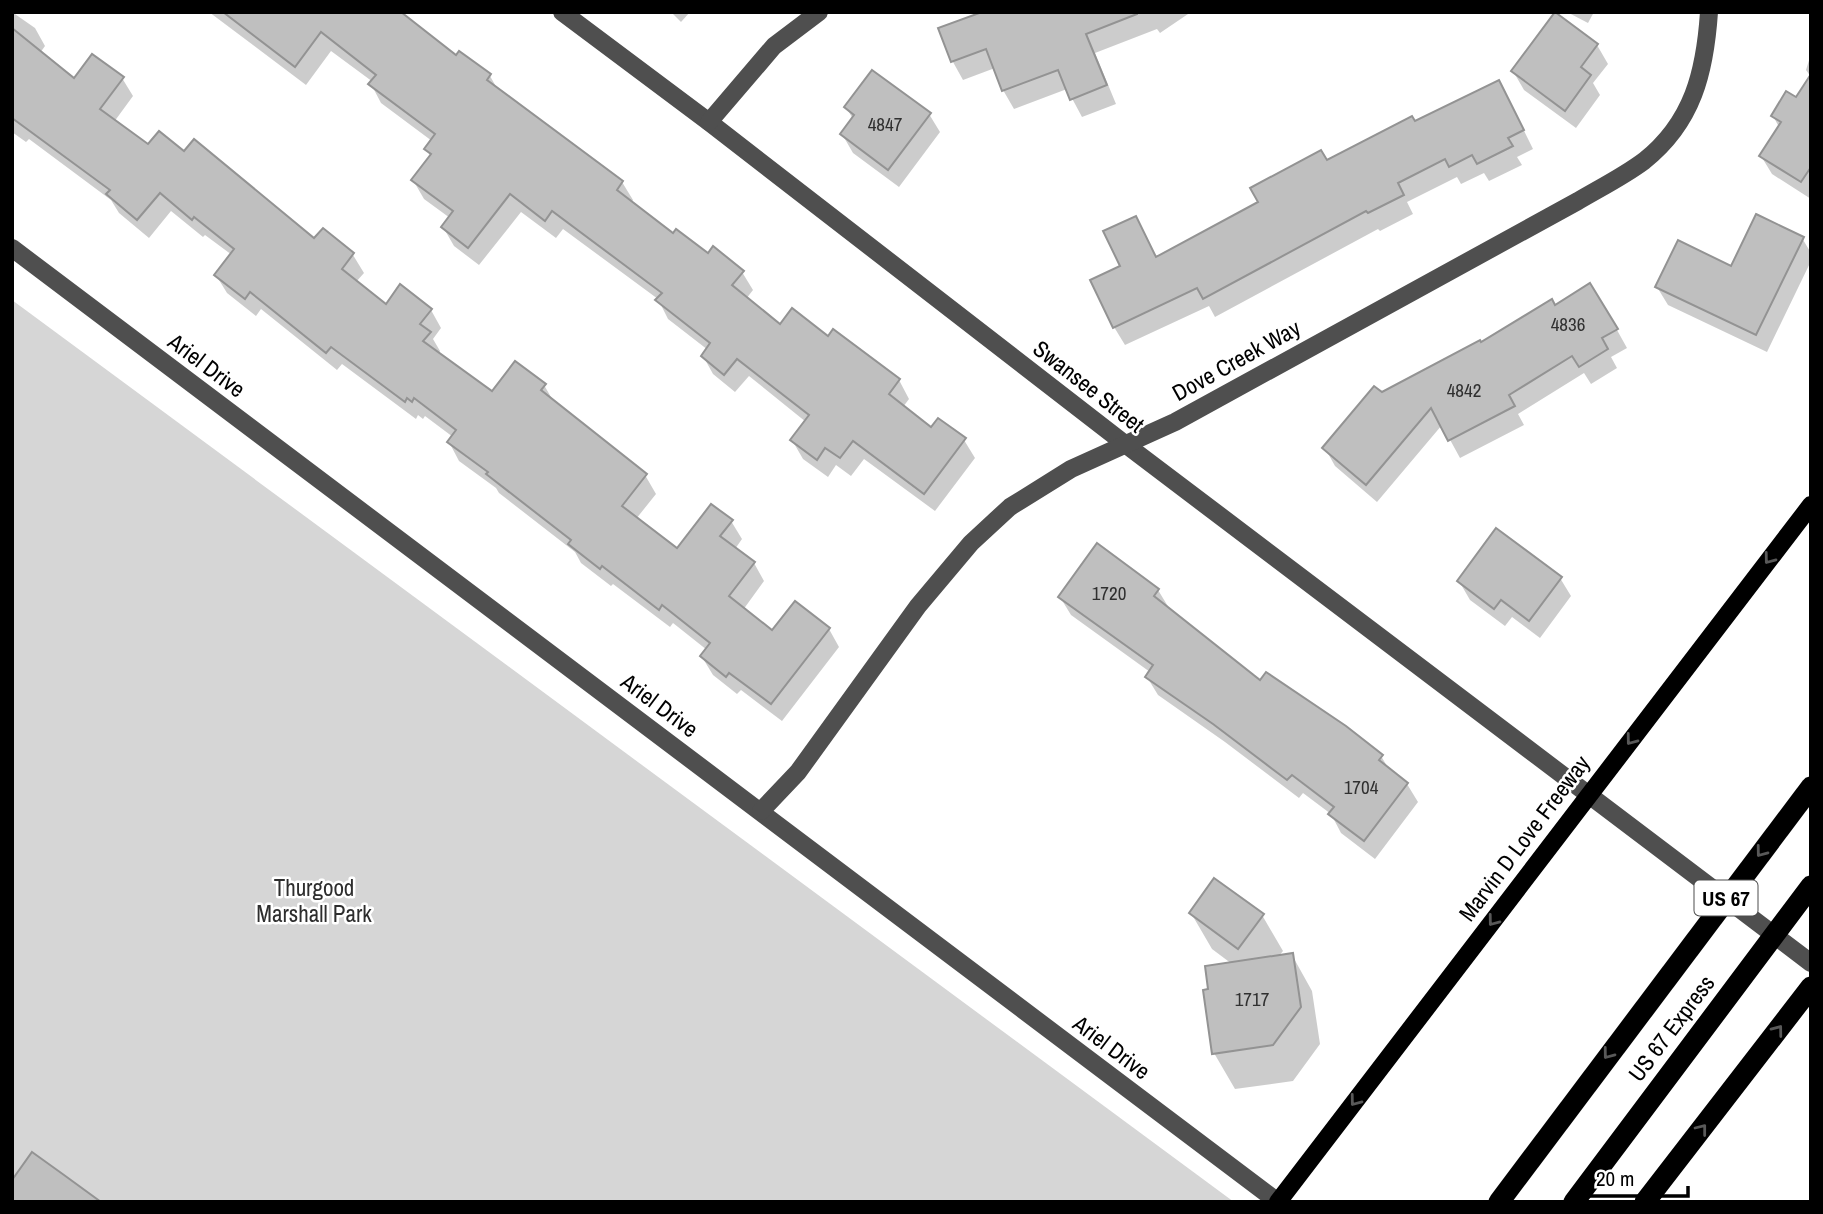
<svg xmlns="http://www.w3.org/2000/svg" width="1823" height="1214" viewBox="0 0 1823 1214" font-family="'Archivo Narrow',sans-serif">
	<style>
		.green { fill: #d6d6d6 }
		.shadow { fill: #0003 }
		.building { fill: #bfbfbf; stroke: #939393; stroke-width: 2 }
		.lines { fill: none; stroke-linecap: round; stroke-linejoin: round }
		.minor { stroke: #4f4f4f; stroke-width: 18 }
		.major { stroke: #000; stroke-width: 18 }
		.highway { stroke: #000; stroke-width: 21 }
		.oneway { stroke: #595959 }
		.labels { text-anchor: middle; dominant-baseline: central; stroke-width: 5; stroke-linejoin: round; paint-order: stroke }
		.number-label { font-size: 19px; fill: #303030 }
		.shield { fill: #fff; stroke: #4c4c4c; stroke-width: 2 }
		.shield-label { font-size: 21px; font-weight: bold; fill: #000 }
		.street-label { font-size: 23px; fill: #000; stroke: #fff }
		.park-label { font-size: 23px; fill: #2d2d2d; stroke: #fff }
	</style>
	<rect width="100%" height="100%" fill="#fff"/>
	<path class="green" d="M12,300L1234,1202H12Z"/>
	<g class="shadow">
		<path d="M12,12L35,28L45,46L40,53L74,81L122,78L133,96L114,122L148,146L184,154L315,240L323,230L353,255L364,273L356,282L386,306L431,310L441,328L433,339L440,351L438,354L493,393L544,385L555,404L645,475L656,494L636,519L678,551L731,521L742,539L735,549L754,563L764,581L743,610L772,633L829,629L839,647L782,721L741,690L737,694L713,675L702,657L707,650L673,623L670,627L613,584L611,586L581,563L575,552L499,493L496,488L459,461L449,442L453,437L425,416L423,419L418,415L416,419L342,364L337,370L261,309L256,316L227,293L216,275L232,255L205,235L203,237L171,211L149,238L119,213L111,200L29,139L26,142L12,132Z"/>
		<path d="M209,12H399L456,57L459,53L490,76L498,90L622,182L633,200L631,203L674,235L742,272L753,290L746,299L780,326L828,339L899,380L909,399L903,407L932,430L964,440L975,458L935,511L864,459L851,476L836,465L828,477L803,459L792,440L806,422L749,376L735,392L713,374L703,356L708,350L668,319L658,299L563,229L556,238L521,212L479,265L454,246L443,227L450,218L424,199L413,180L431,157L426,149L432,141L381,103L371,84L373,82L331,51L306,85Z"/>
		<path d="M671,12H690L681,22Z"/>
		<path d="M1008,12H1191L1160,33L1157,29L1095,53L1116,104L1082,117L1067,89L1014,109L1003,90L995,68L963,80L953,62L941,29Z"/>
		<path d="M1567,12H1594L1588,23Z"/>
		<path d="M1597,45L1608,64L1593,83L1600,95L1576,128L1524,90L1513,71Z"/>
		<path d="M1811,54V77L1806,70Z"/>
		<path d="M1509,100L1533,149L1517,157L1522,165L1489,181L1484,173L1461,184L1457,177L1407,202L1413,214L1380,231L1378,229L1215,317L1209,306L1125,345L1114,327L1122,267L1135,218L1157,259L1260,203L1327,162L1414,124Z"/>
		<path d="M846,107L929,114L940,132L899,187L853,153L842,134L853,119Z"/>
		<path d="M1811,109V199L1772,174L1761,156L1779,127L1773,116Z"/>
		<path d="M1802,238L1811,253V261L1767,352L1668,305L1657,287L1732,268Z"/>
		<path d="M1554,307L1617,330L1627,348L1611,357L1617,368L1591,384L1584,373L1518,414L1524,425L1460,458L1442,425L1377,502L1335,466L1325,448L1381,394Z"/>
		<path d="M1560,578L1571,596L1540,638L1512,617L1505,626L1470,600L1459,581Z"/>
		<path d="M1158,590L1169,608L1260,682L1381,756L1390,771L1407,784L1418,802L1375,859L1341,833L1331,814L1303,793L1299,798L1225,742L1158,695L1147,677L1150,672L1071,615L1060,597Z"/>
		<path d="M1191,913L1262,915L1283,951L1278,957L1292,955L1312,991L1320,1044L1293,1081L1235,1089L1214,1053L1210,991L1232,964L1212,949Z"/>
	</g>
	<g class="building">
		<path d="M223,12H401L456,55L459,51L491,74L487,80L623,181L617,190L673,233L676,229L708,253L713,246L744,271L732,285L780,324L792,308L828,336L833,329L900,379L889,394L931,427L938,418L966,438L924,494L853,441L840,458L825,448L817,460L790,440L809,415L737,359L724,375L701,356L710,343L655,300L662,293L552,211L545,221L510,194L468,248L441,227L453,211L411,180L431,154L424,149L435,134L368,84L376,75L321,32L295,67Z"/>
		<path d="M982,12H1137V14L1086,34L1107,85L1070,100L1058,70L1002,91L986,49L951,62L938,28Z"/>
		<path d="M1555,12L1598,44L1581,67L1591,75L1565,111L1511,71Z"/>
		<path d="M12,28L74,78L92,54L124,77L100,109L148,144L159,131L184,151L194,139L314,238L323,228L354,253L342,269L386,304L400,284L432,309L420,324L431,332L423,341L492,391L515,361L546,384L541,390L647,474L622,506L677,548L711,504L733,520L720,536L755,562L729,596L772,630L795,601L830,628L771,704L729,673L726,677L700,656L710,643L662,605L659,610L602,566L600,569L568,544L571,540L486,474L488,472L447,442L456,430L414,398L412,402L407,398L405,402L331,347L326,353L250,292L245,299L214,275L234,249L194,217L192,220L160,193L137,220L106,194L110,190L12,118Z"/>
		<path d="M872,70L931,113L888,170L840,134L854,115L844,107Z"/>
		<path d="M1811,74V167L1801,182L1759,156L1781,122L1771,116L1786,91L1796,97Z"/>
		<path d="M1499,80L1524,130L1508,138L1513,146L1477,164L1472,155L1449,167L1445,159L1398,183L1404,195L1368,213L1366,211L1203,299L1197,288L1113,328L1090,280L1120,266L1103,231L1136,216L1156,257L1258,202L1250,188L1321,150L1327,160L1412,116L1415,121Z"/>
		<path d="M1756,214L1804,237L1756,335L1655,287L1678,240L1731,266Z"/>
		<path d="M1590,283L1618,329L1602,338L1608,349L1579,367L1572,356L1509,395L1515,406L1448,441L1431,408L1366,485L1322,448L1374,386L1382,392L1480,340L1481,342L1552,299L1555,305Z"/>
		<path d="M1496,528L1562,577L1529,621L1501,600L1494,609L1457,581Z"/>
		<path d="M1097,543L1159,589L1154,596L1260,680L1266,672L1346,726L1383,755L1379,760L1408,783L1364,841L1328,814L1334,807L1292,775L1287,780L1213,724L1145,677L1153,665L1058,597Z"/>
		<path d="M1214,878L1264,914L1238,949L1189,913Z"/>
		<path d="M1293,953L1301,1007L1273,1045L1212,1054L1203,990L1208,989L1205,966Z"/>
		<path d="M32,1152L64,1175L101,1202H12V1180Z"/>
	</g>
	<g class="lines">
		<g class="minor">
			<path d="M562,12L709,122L1125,444L1811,963"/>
			<path d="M709,122L774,46L819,12"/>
			<path d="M12,248L1278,1202"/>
			<path d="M761,811L798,772L918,606L971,543L1010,507L1071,469L1175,422L1578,201C1600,188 1624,176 1644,161C1693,122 1705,72 1709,12"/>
		</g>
		<path class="major" d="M1278,1202L1811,505"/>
		<g class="highway">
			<path d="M1499,1202L1811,787"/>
			<path d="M1574,1202L1811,886"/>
			<path d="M1645,1202L1811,987"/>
		</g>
	</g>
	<defs><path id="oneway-chevron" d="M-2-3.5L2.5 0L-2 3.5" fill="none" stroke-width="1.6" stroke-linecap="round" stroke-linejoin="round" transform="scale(1.75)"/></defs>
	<g class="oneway">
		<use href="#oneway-chevron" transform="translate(1769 559) rotate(127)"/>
		<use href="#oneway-chevron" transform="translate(1631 740) rotate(127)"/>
		<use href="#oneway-chevron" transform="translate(1761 852) rotate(127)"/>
		<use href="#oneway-chevron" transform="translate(1493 921) rotate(127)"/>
		<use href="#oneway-chevron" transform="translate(1778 1030) rotate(-53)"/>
		<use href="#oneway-chevron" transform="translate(1608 1054) rotate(127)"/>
		<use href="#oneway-chevron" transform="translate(1355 1101) rotate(127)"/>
		<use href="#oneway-chevron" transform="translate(1702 1129) rotate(-52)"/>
	</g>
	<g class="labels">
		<g class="number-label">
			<text x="885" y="124">4847</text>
			<text x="1568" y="324">4836</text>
			<text x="1464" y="390">4842</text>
			<text x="1109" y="593">1720</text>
			<text x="1361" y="787">1704</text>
			<text x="1252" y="999">1717</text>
		</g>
		<rect class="shield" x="1694.5" y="880.5" width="63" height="35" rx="5"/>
		<g class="shield-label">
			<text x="1726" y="898">US 67</text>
		</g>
		<g class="street-label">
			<text transform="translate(1236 360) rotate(-29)">Dove Creek Way</text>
			<text transform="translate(207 365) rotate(37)">Ariel Drive</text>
			<text transform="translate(1089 386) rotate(38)">Swansee Street</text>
			<text transform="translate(660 705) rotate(37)">Ariel Drive</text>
			<text transform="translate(1524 838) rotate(-53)">Marvin D Love Freeway</text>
			<text transform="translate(1671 1028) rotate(-53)">US 67 Express</text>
			<text transform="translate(1112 1047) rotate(37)">Ariel Drive</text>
		</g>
		<g class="park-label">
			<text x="314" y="887">Thurgood<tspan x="314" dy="26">Marshall Park</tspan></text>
		</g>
	</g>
	<rect width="1823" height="1214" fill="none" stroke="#000000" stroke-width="28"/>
	<path d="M1585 1186v10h103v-10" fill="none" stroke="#000000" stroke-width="3.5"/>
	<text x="1596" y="1186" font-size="21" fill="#000000" stroke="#ffffff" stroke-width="5" paint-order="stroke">20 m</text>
</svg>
